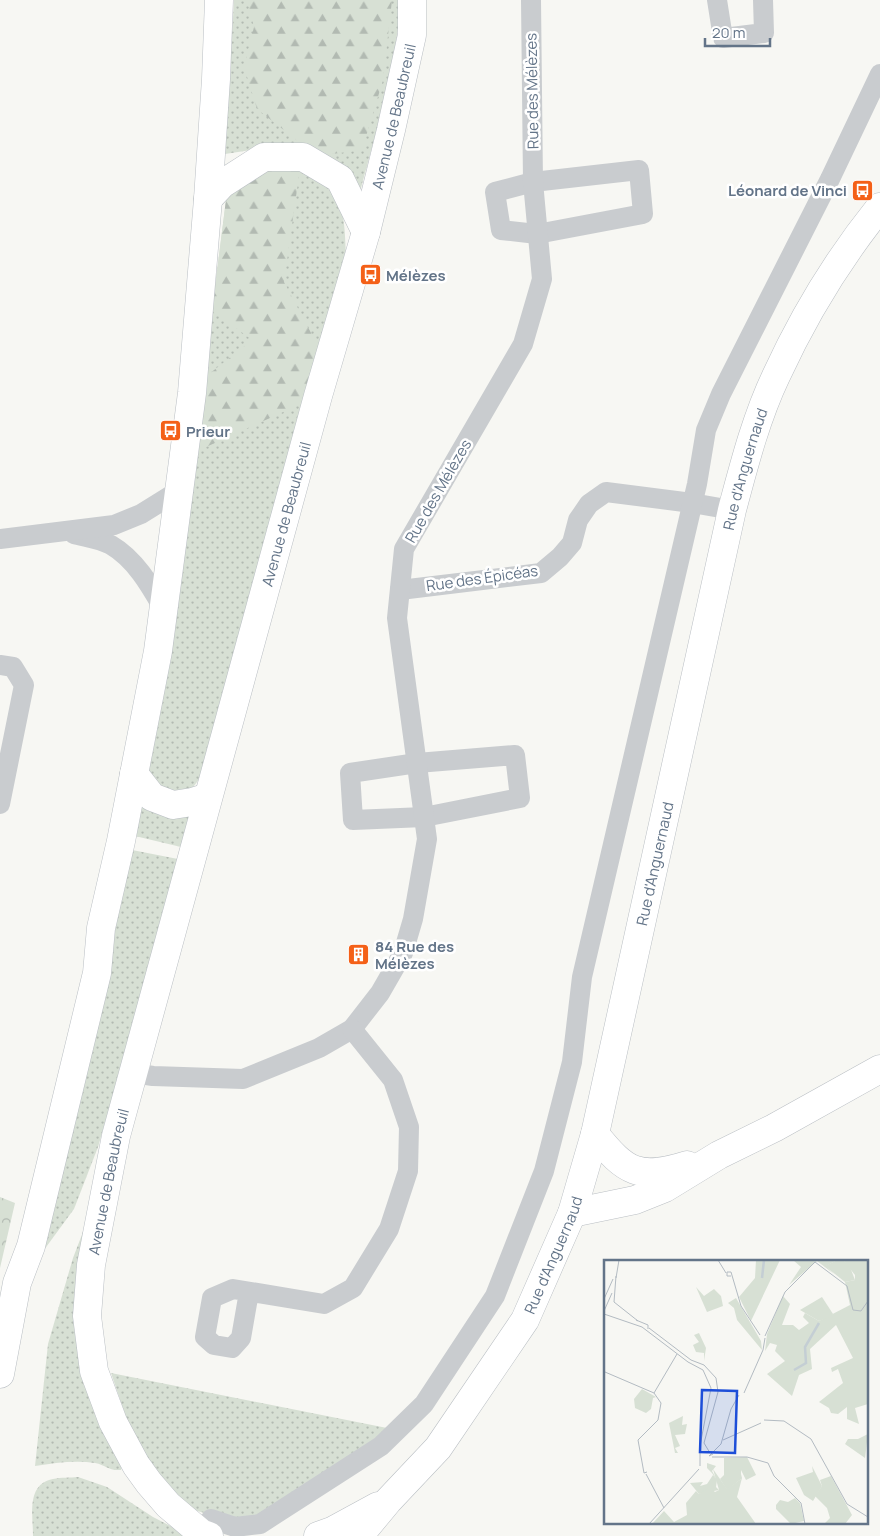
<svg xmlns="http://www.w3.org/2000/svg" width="880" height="1536" viewBox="0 0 880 1536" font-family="Manrope,sans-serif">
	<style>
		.grass { fill: url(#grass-dots) }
		.forest { fill: url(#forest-firs) }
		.park { fill: url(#park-crowns) }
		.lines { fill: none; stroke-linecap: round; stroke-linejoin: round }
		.secondary-casing { stroke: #babfc4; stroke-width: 29 }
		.street { stroke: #c9cccf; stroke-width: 20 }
		.secondary { stroke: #fff; stroke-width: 28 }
		.labels { text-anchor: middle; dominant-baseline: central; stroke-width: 5; stroke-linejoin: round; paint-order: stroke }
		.street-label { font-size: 15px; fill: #637488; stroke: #fff }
		.poi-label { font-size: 15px; font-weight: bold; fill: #637488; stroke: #fff; text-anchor: start }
		.inset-river { fill: none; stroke: #c4ced4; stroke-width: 2.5 }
		.inset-road { fill: none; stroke: #b3bbc2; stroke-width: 1 }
		.view { fill: #1d4ed8; fill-opacity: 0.15; stroke: #1d4ed8; stroke-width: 2.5 }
		.inset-edge { fill: none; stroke: #637488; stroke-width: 2.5 }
	</style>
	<defs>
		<pattern id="grass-dots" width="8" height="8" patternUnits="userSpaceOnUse" patternTransform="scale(1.25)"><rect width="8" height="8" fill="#d7e0d4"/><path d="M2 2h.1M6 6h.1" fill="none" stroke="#b2bab2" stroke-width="1.8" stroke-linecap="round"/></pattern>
		<pattern id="forest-firs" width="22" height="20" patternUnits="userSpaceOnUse" patternTransform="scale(1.25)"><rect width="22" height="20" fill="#d7e0d4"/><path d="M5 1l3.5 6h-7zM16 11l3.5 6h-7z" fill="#b2bab2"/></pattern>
		<pattern id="park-crowns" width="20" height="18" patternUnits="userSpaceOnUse" patternTransform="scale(1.25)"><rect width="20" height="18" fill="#d7e0d4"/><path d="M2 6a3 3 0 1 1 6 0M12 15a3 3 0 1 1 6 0" fill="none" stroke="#b2bab2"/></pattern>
	</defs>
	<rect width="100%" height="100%" fill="#f7f7f3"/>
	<g class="grass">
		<path d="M234,0H402L391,77L358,199L278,146L225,154Z"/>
		<path d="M300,168C343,194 344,205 346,253L203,774L191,790L176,796L152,783L148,766L201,400L227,192Z"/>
		<path d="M141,799L190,816L181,847L135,836Z"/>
		<path d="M127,849L178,859L132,1031L98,1147L74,1209L41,1254Z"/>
		<path d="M96,1198L79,1283L123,1459L121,1470C108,1471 106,1465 95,1463C75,1460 55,1463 35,1466L48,1344L73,1258Z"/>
		<path d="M111,1373L387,1428L376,1438L256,1517L232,1521L194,1510L163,1482L131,1432Z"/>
		<path d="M78,1477L107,1487L153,1517L190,1536H33C33,1515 26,1484 53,1479C61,1477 70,1478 78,1477Z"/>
	</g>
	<g class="forest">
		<path d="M247,0H392L383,80L362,150L317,156L257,109L244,67L254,27Z"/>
		<path d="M300,168L284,282L319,348L303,403L195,452L204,378L252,340L212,310L227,192L262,169Z"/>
	</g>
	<path class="park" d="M0,1197L15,1203L0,1268Z"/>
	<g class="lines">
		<defs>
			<g id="secondary">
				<path d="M208,199L222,184L264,157H303L340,179L366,232"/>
				<path d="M134,774L152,797L173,805L192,802L208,797"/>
				<path d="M595,1134C626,1173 639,1180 687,1165"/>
				<path d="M572,1213L635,1200L665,1188L719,1155L774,1128L880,1069"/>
				<path d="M0,1374L17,1283L31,1246L97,973L101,928L121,841L158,651L192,393L208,199L216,79L219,0"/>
				<path id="s1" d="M209,1536L201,1533L168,1505L149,1483L136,1465L113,1422L94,1371L87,1316L91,1265L116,1136L318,396L366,232L391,130L412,35V0"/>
				<path d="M318,1536L332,1531L378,1506"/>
				<path id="s2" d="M359,1536L388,1501L438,1448L525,1320L572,1213L595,1134L732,510C744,465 756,418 776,376C804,315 838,259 880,207"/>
			</g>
		</defs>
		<use href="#secondary" class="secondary-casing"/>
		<g class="street">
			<path d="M717,0L723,38L764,33L763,0"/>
			<path d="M639,170L643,214L537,234L501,230L495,192L533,182Z"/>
			<path d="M74,534C85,537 101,539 111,545C135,559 150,585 163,608"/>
			<path d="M0,539L114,525L141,514L178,491"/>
			<path d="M400,590L541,573L560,557L572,543L578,520L589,504L606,492L692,503L732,510"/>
			<path d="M0,665L13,667L24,685L0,804"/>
			<path d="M515,755L520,798L424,817L353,820L350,773L417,763Z"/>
			<path d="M133,1073L153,1076L243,1079L319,1048L352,1029L380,993L403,953L413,919L427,839L397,618L404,549L523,344L542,279L533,182L531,0"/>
			<path d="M249,1292L241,1338L232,1348L214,1345L205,1337L212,1298L233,1289L324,1304L353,1288L389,1229L408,1171L409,1127L393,1080L352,1029"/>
			<path d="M200,1536L211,1519L235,1527L260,1524L381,1446L424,1404L495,1296L544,1171L572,1062L582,977L697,484L706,430L721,394L830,179L880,74"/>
		</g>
		<use href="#secondary" class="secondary"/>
	</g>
	<defs>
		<symbol id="bus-square" viewBox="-11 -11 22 22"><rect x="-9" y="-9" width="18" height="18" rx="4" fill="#f46017" stroke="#fff"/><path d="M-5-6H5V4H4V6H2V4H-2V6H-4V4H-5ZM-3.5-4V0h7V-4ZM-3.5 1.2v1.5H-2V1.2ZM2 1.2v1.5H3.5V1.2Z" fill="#fff"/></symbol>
		<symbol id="building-square" viewBox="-11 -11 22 22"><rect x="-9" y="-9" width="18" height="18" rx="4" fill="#f46017" stroke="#fff"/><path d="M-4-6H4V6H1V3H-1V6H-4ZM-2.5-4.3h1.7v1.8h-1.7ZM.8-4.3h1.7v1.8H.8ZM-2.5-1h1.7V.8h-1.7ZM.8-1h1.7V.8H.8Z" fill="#fff"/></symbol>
	</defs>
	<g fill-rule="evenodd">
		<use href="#bus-square" x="850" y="178" width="25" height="25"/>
		<use href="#bus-square" x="358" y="262" width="25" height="25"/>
		<use href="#bus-square" x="158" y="418" width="25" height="25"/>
		<use href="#building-square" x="346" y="942" width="25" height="25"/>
	</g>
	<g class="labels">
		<g class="street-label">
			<text transform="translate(532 91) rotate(-91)">Rue des Mélèzes</text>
			<text stroke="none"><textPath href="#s1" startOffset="1501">Avenue de Beaubreuil</textPath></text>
			<text stroke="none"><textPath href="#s2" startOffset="1154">Rue d'Anguernaud</textPath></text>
			<text transform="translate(438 491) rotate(-60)">Rue des Mélèzes</text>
			<text stroke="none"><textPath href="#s1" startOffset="1089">Avenue de Beaubreuil</textPath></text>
			<text transform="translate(482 578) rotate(-8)">Rue des Épicéas</text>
			<text stroke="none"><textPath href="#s2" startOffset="749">Rue d'Anguernaud</textPath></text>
			<text stroke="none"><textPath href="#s1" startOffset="398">Avenue de Beaubreuil</textPath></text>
			<text stroke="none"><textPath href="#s2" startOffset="344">Rue d'Anguernaud</textPath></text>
		</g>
		<g class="poi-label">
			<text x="847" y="190" text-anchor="end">Léonard de Vinci</text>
			<text x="386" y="275">Mélèzes</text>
			<text x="186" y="431">Prieur</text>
			<text x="375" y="946">84 Rue des<tspan x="375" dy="17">Mélèzes</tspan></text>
		</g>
	</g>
	<g transform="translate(604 1260)">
		<rect width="264" height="264" fill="#f7f7f3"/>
		<path d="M233,0H239L246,7L251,20L241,22L221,6ZM95,73L102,88L100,101V93L92,92L89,85L95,82L90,75ZM143,197L152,215L142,220L137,210V219L123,230L116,219L120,215V198ZM103,203L112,206L108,211L113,220L112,227L115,230L95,234L86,223L99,222L96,226L103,224L109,215L112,219L108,213L103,208ZM191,238L196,243L200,261L187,264L172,249V245L176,240L184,242Z" fill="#d7e0d4"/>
		<path d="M152,0H176L147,61L135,37L151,18ZM189,0H233L222,6L230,14L213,1L185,25L197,7ZM239,0H264V144L251,148L255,164L243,159V147L234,154L227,153L225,148L215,142L239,123L234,109L228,112L227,108L249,98L232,65L206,89L208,109L195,115L188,136L163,114L181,101L171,91L173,85L166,83L161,91L163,74L179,36L186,44L178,65H189L195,70L205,63L199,57L201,53L215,61L246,45L241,22L251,20V15ZM132,38L157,81L158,90L133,60L130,48L124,43ZM38,129L52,137L49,138L47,149L42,153L31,148L30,139ZM109,209L123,229L137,219L136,210L138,218L133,237L152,264H48L60,251L70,262L83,255L82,243L92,231L95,234L106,227L111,232L115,230ZM227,216L248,255L241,264H220L226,258L223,248L211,236L218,226L216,220Z" fill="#d7e0d4"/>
		<path d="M218,37L229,54L226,57L215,61L196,50Z" fill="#d7e0d4"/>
		<path d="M79,156L78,165L83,164L81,174L71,175L76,186L71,188L74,193H71L65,163ZM264,174L261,198L241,184L244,179H254ZM208,206L218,226L209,241L200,235L192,218L209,212Z" fill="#d7e0d4"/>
		<path d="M92,27L100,36L110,29L117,36L119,46L103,52Z" fill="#d7e0d4"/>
		<path class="inset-river" d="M158,18L160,0M190,110L202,103L201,87L215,63"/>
		<path class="inset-road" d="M114,0L122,13M12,16L10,42L34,61M127,16H123V12H127L137,46L156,75M12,18L15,0M0,39L9,19M0,51L8,33M0,54L38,67L84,102L99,110M32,60L44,65V69M45,68L87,100L100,105L112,118L114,132L100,183L106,193M161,76L181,32L211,2L243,26L249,50L257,51L264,41M1,112L50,133L57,143L54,160L34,180L40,213L43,212M50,133L73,94M140,133L159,90L161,78M160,160L180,161L207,179L243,244L264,257M119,180L157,163M109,194L105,196L117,184L127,149L135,135M108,197H143L164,203L170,216L197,243L201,264M96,206V186L107,128L99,110M42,214L60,248M45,264L95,209"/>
		<path class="view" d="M98,130L133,131L131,193L96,192Z"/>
		<rect width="264" height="264" class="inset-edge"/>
	</g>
	<path d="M705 38v8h65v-8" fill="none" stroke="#637488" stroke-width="2.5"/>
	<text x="712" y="38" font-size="15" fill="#637488" stroke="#ffffff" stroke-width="4" paint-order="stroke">20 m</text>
</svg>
